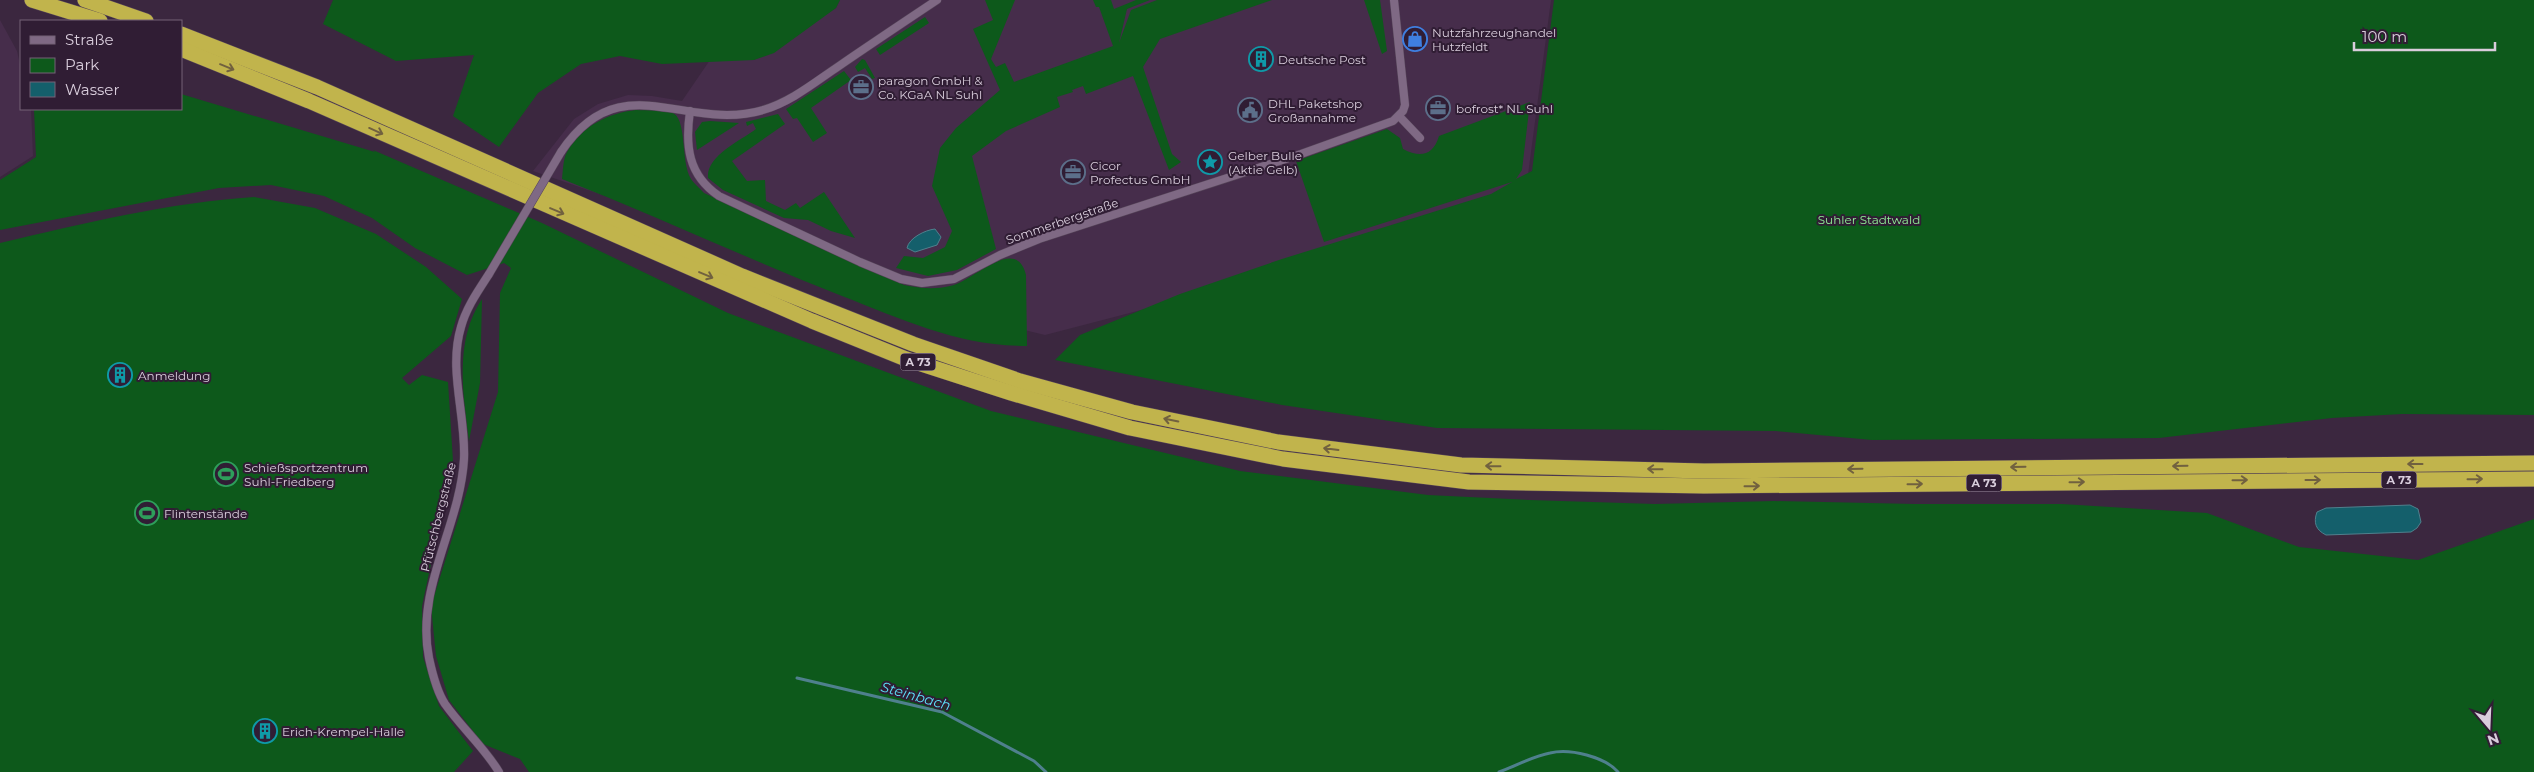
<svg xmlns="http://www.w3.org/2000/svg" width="2534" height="772" viewBox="0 0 2534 772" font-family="Montserrat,sans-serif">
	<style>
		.built { fill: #462d4b }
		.green { fill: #0d591b }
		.water { fill: #145f6b; stroke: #4f808d }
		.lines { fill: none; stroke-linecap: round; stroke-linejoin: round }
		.stream { stroke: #4f808d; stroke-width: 3 }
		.street-casing { stroke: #554458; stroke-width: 9 }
		.highway-casing { stroke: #554458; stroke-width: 16 }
		.street { stroke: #7f6984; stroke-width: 8 }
		.highway { stroke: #c1b44c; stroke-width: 15 }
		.street-bridge-casing { stroke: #554458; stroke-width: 9; stroke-linecap: butt }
		.street-bridge { stroke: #7f6984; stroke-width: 8 }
		.oneway { stroke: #71613f }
		.labels { text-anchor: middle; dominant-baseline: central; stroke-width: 4; stroke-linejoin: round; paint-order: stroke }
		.shield { fill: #301d34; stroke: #a698aa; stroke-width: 1 }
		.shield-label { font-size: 11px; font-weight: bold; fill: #d9cddc }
		.poi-label { font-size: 12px; fill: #d9cddc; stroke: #301d34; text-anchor: start }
		.park-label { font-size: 12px; fill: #92ef98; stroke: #301d34 }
		.street-label { font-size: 12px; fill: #d9cddc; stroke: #301d34 }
		.water-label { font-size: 14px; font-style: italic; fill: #5de2f9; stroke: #301d34 }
	</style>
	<rect width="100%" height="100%" fill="#3b273f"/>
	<g class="built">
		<path d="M840,0H1551L1526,190L1291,271L1045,335L922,305L533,171L574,119L598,104L628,95L652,96L682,101L710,60H754L836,8Z"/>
		<path d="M0,20L17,51L21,69V109H31L33,156L0,177Z"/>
	</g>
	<g class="green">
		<path d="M333,0H840L836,8L774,53L754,60L662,64L620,56L581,64L538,93L499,147L453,116L474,55L396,61L323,24Z"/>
		<path d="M985,0H1015L991,59L996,67L1005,63L1014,82L1113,46L1099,7H1096L1093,0H1111L1114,9L1136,0H1150L1127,9L1119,43L1131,10L1157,0H1272L1160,39L1143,67L1172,154L1181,162L1169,170L1133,76L1086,94L1083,86L1072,90L1073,92L1057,97L1060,107L1006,131L972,156L996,249L957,270L928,276L896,268L904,256L923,258L945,247L952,231L932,186L940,148L956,128L1000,90L973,29L993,20Z"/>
		<path d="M1364,0H1380L1387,51L1382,54Z"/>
		<path d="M1554,0H2534V415L2402,414L2332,418L2159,438L1872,440L1776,431L1437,428L1282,405L1055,360L1080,335L1180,294L1282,259L1491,194L1512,182L1324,242L1296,161L1387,129L1400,138L1403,149C1420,158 1433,156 1439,136L1530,102L1522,170L1516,179L1532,171Z"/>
		<path d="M925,17L929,23L880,55L876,49Z"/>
		<path d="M862,59L865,60L875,78L872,79L865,68L858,72L855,67Z"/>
		<path d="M844,71L851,80L811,108L827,133L813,142L797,118L793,119L786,109Z"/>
		<path d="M181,94L375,152L373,150L542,223L728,313L991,411L1240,471L1428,495L1530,500L1655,504L1774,501L1915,504H2062L2207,513L2299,547L2418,560L2534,519V772H529L520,759L483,744L449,700L436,656L431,606L498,392L500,293L511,268L504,263L467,275L415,248L372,218L324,196L271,185L219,188L0,230V180L36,157L34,109H181Z"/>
		<path d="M636,110C648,111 660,109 671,112C688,117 680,161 691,179C694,184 700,188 704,193L904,285C919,288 934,290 950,286C973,282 1016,234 1026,275L1027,346C958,346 904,320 842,296C748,259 656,216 562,179C563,171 563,159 567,152C582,126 608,113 636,110Z"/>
		<path d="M778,114L785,124L732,161L747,181L765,180L766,201L785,210L796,203L800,208L824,192L855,238L831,231L808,220L784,218L723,190L708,178C706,156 740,141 756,129L753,123L747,126L746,122Z"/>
		<path d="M710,121L739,123L697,150L695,132L702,122Z"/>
		<path d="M254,197L315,208L376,234L426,267L462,299L451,336L402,378L409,385L422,375L448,382L453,461L422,606L423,657L439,706L473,751L454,772H0V243C80,224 172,202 254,197Z"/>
		<path d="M482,299L480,383L469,441C463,393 454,341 482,299Z"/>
	</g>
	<g class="water">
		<path d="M935,229L941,237L937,245L915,252L907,248C909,238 925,230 935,229Z"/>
		<path d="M2410,505L2418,509L2421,522L2417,528L2411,532L2326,535C2316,530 2313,523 2317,512L2326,508Z"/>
	</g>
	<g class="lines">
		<g class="stream">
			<path d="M797,678L942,712L1034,761L1046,772"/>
			<path d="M1499,772C1516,766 1533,756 1550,753C1570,748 1605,757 1618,772"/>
		</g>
		<defs>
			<g id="street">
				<path d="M690,111C685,146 688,175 719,196L860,262L901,279L922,283L954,279L1000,255L1039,239L1301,154L1393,121L1403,111L1405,105L1394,0"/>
				<path d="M1399,116L1420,138"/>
				<path d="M561,152C621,63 685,133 763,110C791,102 815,82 839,66C871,44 904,22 937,0"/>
				<path d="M489,274C478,291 466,308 461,327C448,370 466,415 464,459C460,527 415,588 429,658C432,672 437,692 445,704C462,728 484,747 499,772"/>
			</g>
			<g id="highway">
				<path d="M32,0L100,21"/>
				<path d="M85,0L146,21"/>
				<path d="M181,34L317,87L742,276L913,344L1020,381L1132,412L1278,442L1461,465L1704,471L2534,463"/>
				<path d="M181,49L309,101L812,321L906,359L1011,393L1130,428L1283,459L1469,482L1704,486L2534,479"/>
			</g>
		</defs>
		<use href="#street" class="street-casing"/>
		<use href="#highway" class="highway-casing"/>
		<use href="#street" class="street"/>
		<use href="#highway" class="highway"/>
		<defs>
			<path id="street-bridge" d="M489,274L561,152"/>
		</defs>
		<use href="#street-bridge" class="street-bridge-casing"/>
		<use href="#street-bridge" class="street-bridge"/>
	</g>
	<defs><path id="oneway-shaft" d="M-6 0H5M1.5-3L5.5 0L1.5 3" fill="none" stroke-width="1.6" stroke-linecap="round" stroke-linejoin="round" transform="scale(1.25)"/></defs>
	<g class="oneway">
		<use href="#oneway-shaft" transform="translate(227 67) rotate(22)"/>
		<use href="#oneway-shaft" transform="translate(376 131) rotate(24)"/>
		<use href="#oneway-shaft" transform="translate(557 211) rotate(23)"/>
		<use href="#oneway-shaft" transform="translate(706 275) rotate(23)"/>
		<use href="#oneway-shaft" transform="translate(1171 420) rotate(-168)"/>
		<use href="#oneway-shaft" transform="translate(1331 449) rotate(-173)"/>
		<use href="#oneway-shaft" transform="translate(2415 464) rotate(180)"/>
		<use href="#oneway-shaft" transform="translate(1493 466) rotate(-179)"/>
		<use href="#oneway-shaft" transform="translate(2180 466) rotate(179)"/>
		<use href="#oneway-shaft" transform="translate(2018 467) rotate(179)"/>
		<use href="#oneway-shaft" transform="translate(1655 469) rotate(-179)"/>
		<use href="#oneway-shaft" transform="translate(1855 469) rotate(179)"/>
		<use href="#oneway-shaft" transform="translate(2475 479) rotate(-1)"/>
		<use href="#oneway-shaft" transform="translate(2240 480) rotate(-1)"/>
		<use href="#oneway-shaft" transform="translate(2313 480)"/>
		<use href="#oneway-shaft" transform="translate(2077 482) rotate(-1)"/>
		<use href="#oneway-shaft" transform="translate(1915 484) rotate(-1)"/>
		<use href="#oneway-shaft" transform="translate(1752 486) rotate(-1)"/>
	</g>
	<defs>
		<symbol id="shop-ring" viewBox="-11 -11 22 22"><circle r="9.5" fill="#301d34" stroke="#3f7fe0" stroke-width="1.5"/><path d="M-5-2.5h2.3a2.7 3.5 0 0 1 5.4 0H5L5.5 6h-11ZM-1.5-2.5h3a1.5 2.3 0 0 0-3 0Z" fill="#3f7fe0"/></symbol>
		<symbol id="building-ring" viewBox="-11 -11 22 22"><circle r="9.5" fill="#301d34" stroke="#0f9aa8" stroke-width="1.5"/><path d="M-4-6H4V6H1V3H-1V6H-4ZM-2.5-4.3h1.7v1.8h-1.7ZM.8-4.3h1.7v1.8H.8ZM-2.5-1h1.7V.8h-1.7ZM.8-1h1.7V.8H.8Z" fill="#0f9aa8"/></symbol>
		<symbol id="office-ring" viewBox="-11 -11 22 22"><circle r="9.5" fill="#301d34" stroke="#5c6f8a" stroke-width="1.5"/><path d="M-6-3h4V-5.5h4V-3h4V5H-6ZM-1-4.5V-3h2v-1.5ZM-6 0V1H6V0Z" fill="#5c6f8a"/></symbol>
		<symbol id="civic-ring" viewBox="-11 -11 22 22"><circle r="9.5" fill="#301d34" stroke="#5c6f8a" stroke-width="1.5"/><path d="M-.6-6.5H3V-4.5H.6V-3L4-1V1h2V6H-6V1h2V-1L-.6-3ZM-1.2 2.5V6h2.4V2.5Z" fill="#5c6f8a"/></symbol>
		<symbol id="sight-ring" viewBox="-11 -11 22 22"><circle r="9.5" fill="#301d34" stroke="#0f9aa8" stroke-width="1.5"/><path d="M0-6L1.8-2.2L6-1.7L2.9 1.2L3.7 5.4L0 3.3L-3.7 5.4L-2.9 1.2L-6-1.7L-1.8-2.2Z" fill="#0f9aa8"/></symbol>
		<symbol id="stadium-ring" viewBox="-11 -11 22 22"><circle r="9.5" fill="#301d34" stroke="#2e9e5b" stroke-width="1.5"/><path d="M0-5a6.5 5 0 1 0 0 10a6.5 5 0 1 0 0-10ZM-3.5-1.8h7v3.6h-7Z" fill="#2e9e5b"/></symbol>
	</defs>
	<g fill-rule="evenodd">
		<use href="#shop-ring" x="1401" y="25" width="28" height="28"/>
		<use href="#building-ring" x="1247" y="45" width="28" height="28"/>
		<use href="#office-ring" x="847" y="73" width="28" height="28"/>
		<use href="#office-ring" x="1424" y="94" width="28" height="28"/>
		<use href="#civic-ring" x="1236" y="96" width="28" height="28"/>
		<use href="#sight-ring" x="1196" y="148" width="28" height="28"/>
		<use href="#office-ring" x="1059" y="158" width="28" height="28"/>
		<use href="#building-ring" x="106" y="361" width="28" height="28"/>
		<use href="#stadium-ring" x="212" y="460" width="28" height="28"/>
		<use href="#stadium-ring" x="133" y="499" width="28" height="28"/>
		<use href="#building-ring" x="251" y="717" width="28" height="28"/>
	</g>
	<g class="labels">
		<g class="shield">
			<rect x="900.5" y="353.5" width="35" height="17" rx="4"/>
			<rect x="2381.5" y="471.5" width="35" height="17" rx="4"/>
			<rect x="1966.5" y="474.5" width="35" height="17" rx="4"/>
		</g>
		<g class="shield-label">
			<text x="918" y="362">A 73</text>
			<text x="2399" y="480">A 73</text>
			<text x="1984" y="483">A 73</text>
		</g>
		<g class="poi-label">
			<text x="1432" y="32">Nutzfahrzeughandel<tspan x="1432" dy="14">Hutzfeldt</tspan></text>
			<text x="1278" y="59">Deutsche Post</text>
			<text x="878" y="80">paragon GmbH &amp;<tspan x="878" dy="14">Co. KGaA NL Suhl</tspan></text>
			<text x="1268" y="103">DHL Paketshop<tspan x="1268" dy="14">Großannahme</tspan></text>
			<text x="1456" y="108">bofrost* NL Suhl</text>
			<text x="1228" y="155">Gelber Bulle<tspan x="1228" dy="14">(Aktie Gelb)</tspan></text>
			<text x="1090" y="165">Cicor<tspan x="1090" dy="14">Profectus GmbH</tspan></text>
			<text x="138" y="375">Anmeldung</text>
			<text x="244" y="467">Schießsportzentrum<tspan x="244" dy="14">Suhl-Friedberg</tspan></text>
			<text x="164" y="513">Flintenstände</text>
			<text x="282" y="731">Erich-Krempel-Halle</text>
		</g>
		<g class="park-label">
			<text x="1869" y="219">Suhler Stadtwald</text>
		</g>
		<g class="street-label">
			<text transform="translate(1062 221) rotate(-19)">Sommerbergstraße</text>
			<text transform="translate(438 517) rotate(-76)">Pfütschbergstraße</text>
		</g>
		<g class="water-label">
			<text transform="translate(916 696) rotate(16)">Steinbach</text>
		</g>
	</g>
	<rect x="20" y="20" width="162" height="90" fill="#301d34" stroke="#746377"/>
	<rect x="30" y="36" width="25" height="8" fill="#7f6984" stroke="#746377"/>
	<text x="65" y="45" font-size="15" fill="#d9cddc">Straße</text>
	<rect x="30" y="58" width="25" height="15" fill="#0d591b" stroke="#746377"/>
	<text x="65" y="70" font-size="15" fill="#d9cddc">Park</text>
	<rect x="30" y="82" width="25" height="15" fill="#145f6b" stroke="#746377"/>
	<text x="65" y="95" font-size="15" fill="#d9cddc">Wasser</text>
	<g transform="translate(2489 727) rotate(161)" stroke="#301d34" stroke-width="4" paint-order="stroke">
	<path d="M0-4L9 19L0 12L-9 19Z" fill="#d9cddc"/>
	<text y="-8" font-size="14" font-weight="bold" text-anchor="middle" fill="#d9cddc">N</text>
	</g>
	<path d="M2354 42v8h141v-8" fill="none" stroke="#d9cddc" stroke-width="2.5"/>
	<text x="2362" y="42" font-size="15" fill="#d9cddc" stroke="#301d34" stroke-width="4" paint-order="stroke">100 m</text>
</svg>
